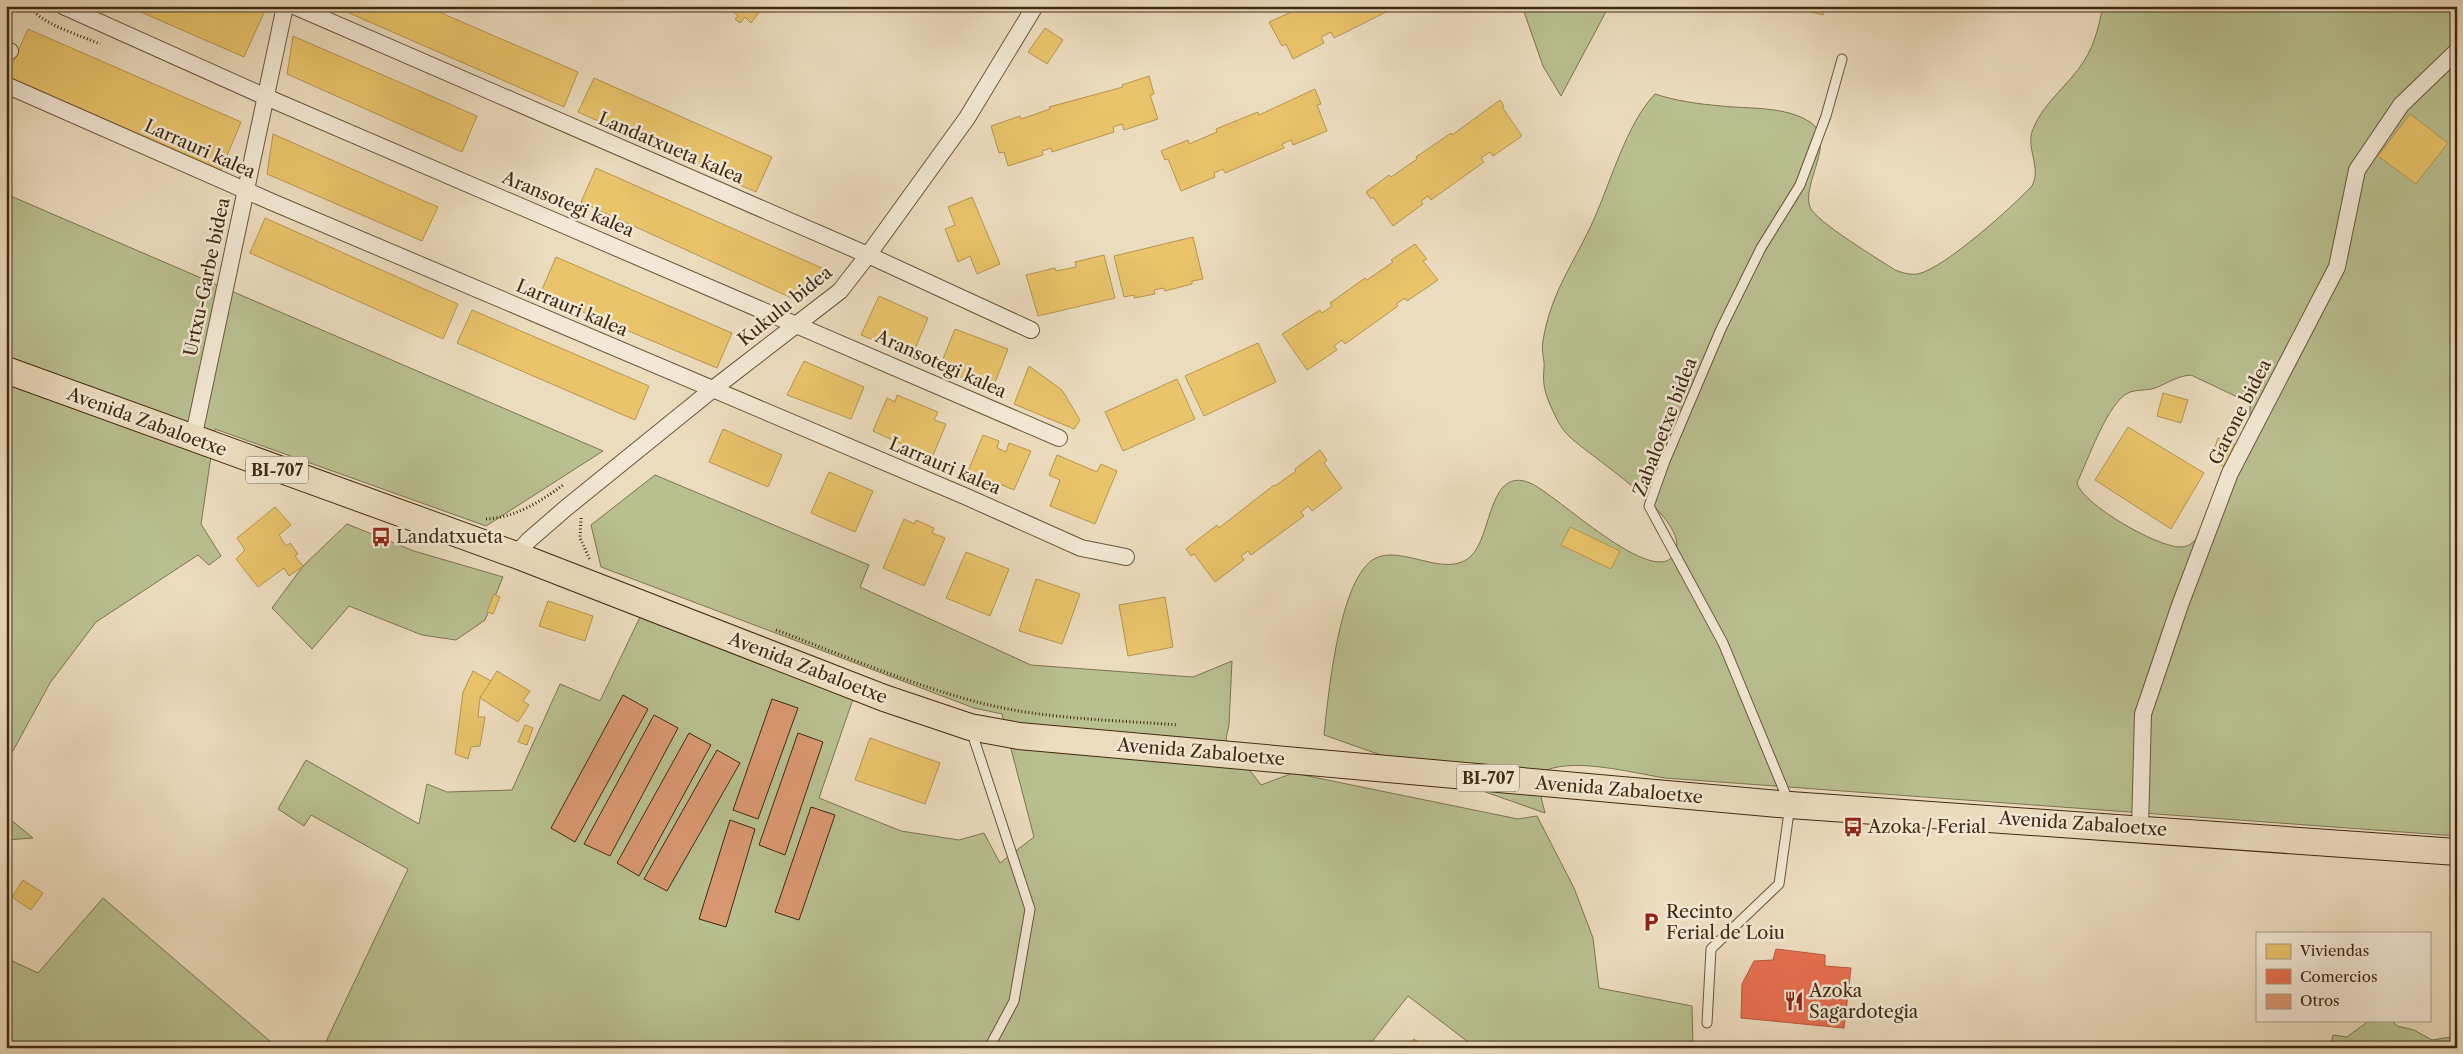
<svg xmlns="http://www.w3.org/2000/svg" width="2463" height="1054" viewBox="0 0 2463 1054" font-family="'Libre Caslon Text',serif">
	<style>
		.green { fill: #b9c090; stroke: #7c7551; fill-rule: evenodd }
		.homes { fill: #e9c46a; stroke: #b69650 }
		.shops { fill: #e76f51; stroke: #b55a3e }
		.building { fill: #da9870; stroke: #402a12 }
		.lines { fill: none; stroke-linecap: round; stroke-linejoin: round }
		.lane-casing { stroke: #6b563d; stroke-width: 11 }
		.street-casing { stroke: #6b563d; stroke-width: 18 }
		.primary-casing { stroke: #402a12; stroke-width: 28 }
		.path { stroke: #402a12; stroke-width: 3; stroke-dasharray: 1 2.5; stroke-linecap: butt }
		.lane { stroke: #f3e8d5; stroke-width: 9 }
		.street { stroke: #f3e8d5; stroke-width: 16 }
		.primary { stroke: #ecdcbe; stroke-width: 26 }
		.labels { text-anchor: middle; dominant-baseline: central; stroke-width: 5; stroke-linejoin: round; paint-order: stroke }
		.shield { fill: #f3e8d5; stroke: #76634c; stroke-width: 1 }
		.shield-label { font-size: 16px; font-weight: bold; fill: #402a12 }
		.street-label { font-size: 18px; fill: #402a12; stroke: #f3e8d5 }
		.poi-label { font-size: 18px; fill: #402a12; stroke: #f3e8d5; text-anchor: start }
	</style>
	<rect width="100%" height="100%" fill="#ecdcbe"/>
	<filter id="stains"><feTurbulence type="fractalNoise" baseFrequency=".004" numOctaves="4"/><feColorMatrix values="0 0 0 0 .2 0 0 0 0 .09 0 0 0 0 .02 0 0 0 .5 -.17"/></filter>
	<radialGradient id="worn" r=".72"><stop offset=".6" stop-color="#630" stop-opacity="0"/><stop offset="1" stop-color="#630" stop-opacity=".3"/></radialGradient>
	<g class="green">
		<path d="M1522,6H1609L1561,96L1543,66Z"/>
		<path d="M2103,6H2457V836L1665,778C1633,773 1577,758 1547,770L1540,793L1545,813L1324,735C1328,698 1339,575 1376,558C1391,551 1410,558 1425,561C1441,565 1460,568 1472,555C1492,534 1489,466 1530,483C1554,492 1656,592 1675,553C1692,520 1591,457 1571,438C1562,430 1558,422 1553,411C1546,397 1542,384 1544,369C1545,360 1541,351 1543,341C1551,291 1575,262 1594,219C1611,181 1627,123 1655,94C1676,101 1699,104 1721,106C1750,109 1785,106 1810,122C1838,139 1801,184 1810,207C1816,222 1880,260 1895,270C1903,273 1910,275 1918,274C1946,267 2011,208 2032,186C2042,167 2025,148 2033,129C2043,103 2069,85 2084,61C2095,44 2099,25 2103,6ZM2191,375L2250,403V427L2202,532C2196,539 2191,547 2181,547C2158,548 2082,504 2077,483C2087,462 2108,402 2128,393C2136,389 2146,391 2155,388C2168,383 2177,376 2191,375Z"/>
		<path d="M6,194L603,451L486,526L215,429L201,524L221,556L209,565L198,555L96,622L50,683L8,760L6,772Z"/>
		<path d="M655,475L869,565L860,587L1031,665L1193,677L1232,661L1229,725L1226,739L1261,785L1293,773L1518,819L1537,816L1574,888L1593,938L1599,988L1692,1006L1693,1048H1476L1408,996L1367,1048H323L408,869L311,815L304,826L278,809L306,760L419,824L427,784L447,792L512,790L560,684L600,701L640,617L853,699L819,798L901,831L959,840L984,833L1000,863L1034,837L1002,714L974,708L601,567L591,525Z"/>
		<path d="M347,524L414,551L503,577L485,620L456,640L422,635L349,606L312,649L272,608L303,566Z"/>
		<path d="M6,816L33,838L6,840Z"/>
		<path d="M103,898L278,1048H6V958L38,973Z"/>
		<path d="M2370,1020H2391L2397,1026L2414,1030L2432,1040L2457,1036V1048H2330L2333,1035L2347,1037Z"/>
	</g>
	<g class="homes">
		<path d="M127,6H261L266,8L244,57Z"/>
		<path d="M333,6H425L578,72L564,107Z"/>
		<path d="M737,6H756L761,10L751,23L745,17L740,23L735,19L738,16L733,12Z"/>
		<path d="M1305,6H1391L1392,9L1334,38L1331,32L1321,37L1324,43L1293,59L1286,44L1282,46L1269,22Z"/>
		<path d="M1788,6H1825L1823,15Z"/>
		<path d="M1045,28L1063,40L1047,64L1028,52Z"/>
		<path d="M28,29L241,122L221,170L7,76Z"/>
		<path d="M293,36L477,116L462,152L287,74Z"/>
		<path d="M1149,76L1154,94L1150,95L1158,119L1124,130L1122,124L1113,127L1114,132L1052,152L1051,148L1042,151L1043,155L1008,166L1004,152L999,153L991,126L1020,116L1021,119L1050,109L1049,107L1123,87L1122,85Z"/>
		<path d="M594,78L772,157L756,192L578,112Z"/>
		<path d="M1315,89L1321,104L1317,105L1327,131L1293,145L1291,140L1282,144L1284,148L1225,173L1223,169L1214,173L1215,177L1181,191L1168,159L1165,160L1161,151L1188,140L1189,144L1217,132L1216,129L1258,112L1259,115Z"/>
		<path d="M1500,100L1504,106L1502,107L1522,136L1493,156L1490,152L1481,158L1484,162L1431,200L1428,196L1421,201L1423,204L1393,226L1373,197L1371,199L1366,192L1389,175L1391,177L1417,159L1416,157L1451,133L1452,135Z"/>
		<path d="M2410,114L2448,143L2416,184L2378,156Z"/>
		<path d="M273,134L438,207L422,241L267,174Z"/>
		<path d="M596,168L833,273L796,300L581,202Z"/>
		<path d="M972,197L1000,264L977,274L970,256L958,262L945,229L955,225L948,207Z"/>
		<path d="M265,218L458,304L443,339L250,253Z"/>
		<path d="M1193,237L1203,279L1192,281V284L1165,291L1164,288L1154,290L1155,294L1134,298V295L1124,297L1114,256Z"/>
		<path d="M1415,244L1427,259L1423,261L1438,280L1407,301L1405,298L1396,304L1398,306L1345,344L1342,340L1334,346L1337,350L1307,370L1282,334L1320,310L1322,313L1332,306L1330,303L1365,278L1367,280L1393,262L1391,260Z"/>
		<path d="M1104,255L1115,298L1038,316L1026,275L1055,268L1056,271L1076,267L1075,262Z"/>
		<path d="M556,257L732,333L717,368L540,294Z"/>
		<path d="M879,296L928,318L912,356L861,335Z"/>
		<path d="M472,310L649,386L635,420L457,343Z"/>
		<path d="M955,329L1008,349L992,390L939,369Z"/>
		<path d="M1258,343L1276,382L1204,416L1185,376Z"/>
		<path d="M804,361L864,387L851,419L787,395Z"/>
		<path d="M1029,366L1062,390L1080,420L1074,429L1014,404Z"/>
		<path d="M1177,379L1195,419L1123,451L1105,412Z"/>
		<path d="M2163,393L2188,400L2181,423L2157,416Z"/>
		<path d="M897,395L938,412L934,420L946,424L932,458L873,431L887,398L895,402Z"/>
		<path d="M2128,427L2204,473L2171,529L2095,480Z"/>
		<path d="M723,429L782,455L768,487L709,462Z"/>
		<path d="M983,435L999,441L997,448L1006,452L1009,443L1031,451L1014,490L968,471Z"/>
		<path d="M2218,438L2236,445L2228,468L2210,461Z"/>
		<path d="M1320,450L1327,460L1324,463L1342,488L1312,511L1308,506L1301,512L1304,516L1251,555L1248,551L1241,556L1244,560L1215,582L1194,554L1191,556L1186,549L1217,525L1219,528L1274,485L1275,486L1296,471L1295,469Z"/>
		<path d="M1057,455L1097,472L1101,464L1117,471L1095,524L1050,506L1060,480L1049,475Z"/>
		<path d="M829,472L873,491L855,532L811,513Z"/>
		<path d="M275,507L291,525L279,535L286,546L290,543L298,554L295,556L303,566L289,576L284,568L258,587L236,559L245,550L237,538Z"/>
		<path d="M904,519L914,524L916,520L934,528L932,533L945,538L924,586L883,568Z"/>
		<path d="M1570,527L1620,551L1611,569L1561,545Z"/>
		<path d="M966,552L1009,569L990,616L946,598Z"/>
		<path d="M1036,579L1080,594L1062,644L1019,631Z"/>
		<path d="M494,594L500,597L493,614L487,612Z"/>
		<path d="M1165,597L1173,647L1128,656L1119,605Z"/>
		<path d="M548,601L593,616L585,641L539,626Z"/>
		<path d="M473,671L491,681L480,698L478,717H485L480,746L471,747L468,759L455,754L463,692Z"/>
		<path d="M497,671L530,691L523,701L529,705L518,722L480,698Z"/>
		<path d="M525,725L533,728L527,745L518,742Z"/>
		<path d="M870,738L940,763L925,804L855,780Z"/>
		<path d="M23,880L43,893L31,910L12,897Z"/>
		<path d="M6,922L12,926L6,936Z"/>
		<path d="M1414,1039L1426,1048H1407Z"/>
	</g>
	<path class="shops" d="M1776,949L1825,955V966L1851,968L1844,1028L1741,1018L1742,984L1754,961L1773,960Z"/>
	<g class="building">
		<path d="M623,695L648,709L575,842L551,828Z"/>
		<path d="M772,699L798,708L758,819L733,810Z"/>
		<path d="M654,715L678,728L610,856L584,844Z"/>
		<path d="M689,733L711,745L639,876L617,863Z"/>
		<path d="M798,733L823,742L785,855L759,845Z"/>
		<path d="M717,750L740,763L667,891L644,879Z"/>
		<path d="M811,807L835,815L799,920L775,912Z"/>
		<path d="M730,820L755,829L726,927L699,919Z"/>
	</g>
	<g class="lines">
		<defs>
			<g id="lane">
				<path d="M971,730L1030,909L1014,1001L989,1048"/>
				<path d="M1707,1023L1711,949L1779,884L1790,805L1723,643L1649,506L1665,461L1721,329L1761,248L1800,185L1826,116L1842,59"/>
			</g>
			<g id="street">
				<path d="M63,6L266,97L1059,438"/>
				<path d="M294,6L868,255L1031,330"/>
				<path d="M6,53L10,51"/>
				<path d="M6,85L272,202L967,497L1081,548L1126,557"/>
				<path d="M193,439L285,6"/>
				<path d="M516,555L528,541L566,508L713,389L840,291L868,255L967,118L1035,6"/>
				<path d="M2140,828L2143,714L2180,605L2230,473L2337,267L2357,170L2401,105L2457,51"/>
			</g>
			<path id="primary" d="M6,370L516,555L884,698L970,727L1019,736L1790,805L2457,852"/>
		</defs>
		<use href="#lane" class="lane-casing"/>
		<use href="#street" class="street-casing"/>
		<use href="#primary" class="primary-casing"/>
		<g class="path">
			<path d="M30,6C38,23 82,36 100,44"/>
			<path d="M581,518L580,538L590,560"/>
			<path d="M486,519C514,518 540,502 563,485"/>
			<path d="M776,630C843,655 911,685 981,703C1042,719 1115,720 1178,725"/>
		</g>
		<use href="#lane" class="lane"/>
		<use href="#street" class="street"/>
		<use href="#primary" class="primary"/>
	</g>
	<defs>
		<symbol id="bus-bare" viewBox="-9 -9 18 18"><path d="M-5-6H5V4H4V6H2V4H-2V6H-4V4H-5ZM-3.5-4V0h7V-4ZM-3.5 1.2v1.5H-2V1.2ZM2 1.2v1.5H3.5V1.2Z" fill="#8f2418" stroke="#f3e8d5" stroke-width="2.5" paint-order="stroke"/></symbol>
		<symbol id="parking-bare" viewBox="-9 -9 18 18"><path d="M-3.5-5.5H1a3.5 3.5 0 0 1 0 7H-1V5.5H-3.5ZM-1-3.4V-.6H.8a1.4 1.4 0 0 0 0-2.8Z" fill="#8f2418" stroke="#f3e8d5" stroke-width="2.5" paint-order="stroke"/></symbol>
		<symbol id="restaurant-bare" viewBox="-9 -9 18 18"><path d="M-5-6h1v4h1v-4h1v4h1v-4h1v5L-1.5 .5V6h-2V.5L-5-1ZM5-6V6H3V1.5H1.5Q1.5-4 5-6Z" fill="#8f2418" stroke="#f3e8d5" stroke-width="2.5" paint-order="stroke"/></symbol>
	</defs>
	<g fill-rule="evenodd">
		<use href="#bus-bare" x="367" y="523" width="28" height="28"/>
		<use href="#bus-bare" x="1839" y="813" width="28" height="28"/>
		<use href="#parking-bare" x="1637" y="908" width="28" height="28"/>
		<use href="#restaurant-bare" x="1780" y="987" width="28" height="28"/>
	</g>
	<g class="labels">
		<g class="shield">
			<rect x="246" y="456.5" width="62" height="27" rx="4"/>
			<rect x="1457" y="764.5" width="62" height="27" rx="4"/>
		</g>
		<g class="shield-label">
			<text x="277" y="470">BI-707</text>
			<text x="1488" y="778">BI-707</text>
		</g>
		<g class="street-label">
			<text transform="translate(671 148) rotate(23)">Landatxueta kalea</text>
			<text transform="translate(200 149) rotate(24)">Larrauri kalea</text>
			<text transform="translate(568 204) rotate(23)">Aransotegi kalea</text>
			<text transform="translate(207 277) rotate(-78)">Urtxu-Garbe bidea</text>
			<text transform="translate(785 306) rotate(-39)">Kukulu bidea</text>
			<text transform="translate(572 308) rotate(23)">Larrauri kalea</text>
			<text transform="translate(941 364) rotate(24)">Aransotegi kalea</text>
			<text transform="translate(2240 412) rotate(-63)">Garone bidea</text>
			<text transform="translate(147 422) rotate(20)">Avenida Zabaloetxe</text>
			<text transform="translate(1665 427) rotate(-69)">Zabaloetxe bidea</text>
			<text transform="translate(945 466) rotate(23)">Larrauri kalea</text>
			<text transform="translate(808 668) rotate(21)">Avenida Zabaloetxe</text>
			<text transform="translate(1201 752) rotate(5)">Avenida Zabaloetxe</text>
			<text transform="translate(1619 790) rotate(5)">Avenida Zabaloetxe</text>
			<text transform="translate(2083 824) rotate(4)">Avenida Zabaloetxe</text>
		</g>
		<g class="poi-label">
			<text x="396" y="537">Landatxueta</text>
			<text x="1868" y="827">Azoka / Ferial</text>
			<text x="1666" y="912">Recinto<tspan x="1666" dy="21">Ferial de Loiu</tspan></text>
			<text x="1809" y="991">Azoka<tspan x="1809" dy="21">Sagardotegia</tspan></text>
		</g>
	</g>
	<rect width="2463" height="1054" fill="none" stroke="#ecdcbe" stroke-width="25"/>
	<rect x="8" y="8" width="2448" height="1039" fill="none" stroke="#402a12" stroke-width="2.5"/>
	<rect x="12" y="12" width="2438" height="1029" fill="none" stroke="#402a12"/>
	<rect x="2256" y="932" width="175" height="90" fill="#f3e8d5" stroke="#ab9c87"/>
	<rect x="2266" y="944" width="25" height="15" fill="#e9c46a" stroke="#ab9c87"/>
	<text x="2300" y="956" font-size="15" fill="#402a12">Viviendas</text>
	<rect x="2266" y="969" width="25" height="15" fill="#e76f51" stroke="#ab9c87"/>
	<text x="2300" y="982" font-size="15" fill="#402a12">Comercios</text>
	<rect x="2266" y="994" width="25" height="15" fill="#da9870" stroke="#ab9c87"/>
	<text x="2300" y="1006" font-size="15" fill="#402a12">Otros</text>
	<rect width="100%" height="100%" filter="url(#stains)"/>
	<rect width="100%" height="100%" fill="url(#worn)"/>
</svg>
